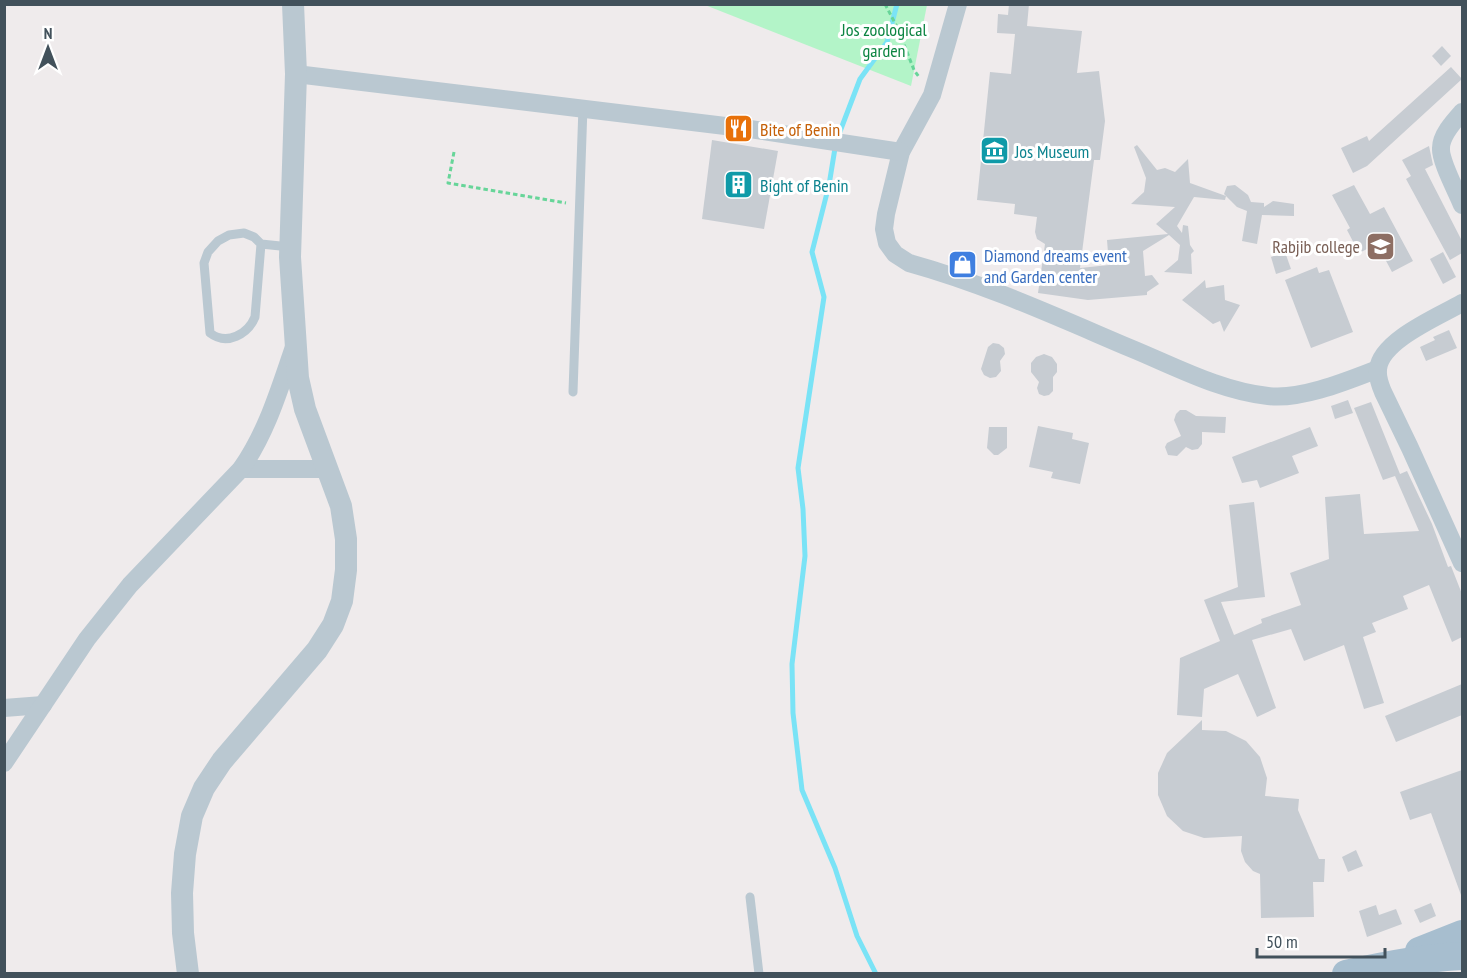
<svg xmlns="http://www.w3.org/2000/svg" width="1467" height="978" viewBox="0 0 1467 978" font-family="'PT Sans Narrow',sans-serif">
	<style>
		.green { fill: #b3f4c8 }
		.lines { fill: none; stroke-linecap: round; stroke-linejoin: round }
		.stream { stroke: #7ae3f6; stroke-width: 5 }
		.building { fill: #c7ccd2 }
		.path { stroke: #67d599; stroke-width: 3; stroke-dasharray: 4.5 3; stroke-linecap: butt }
		.service { stroke: #bac8d1; stroke-width: 9 }
		.minor { stroke: #bac8d1; stroke-width: 18 }
		.tertiary { stroke: #bac8d1; stroke-width: 22 }
		.primary { stroke: #a7becf; stroke-width: 28 }
		.labels { text-anchor: middle; dominant-baseline: central; stroke-width: 6; stroke-linejoin: round; paint-order: stroke }
		.park-label { font-size: 18px; fill: #0b8441; stroke: #fff }
		.food-label { font-size: 18px; fill: #c56008; stroke: #fff; text-anchor: start }
		.culture-label { font-size: 18px; fill: #0d838f; stroke: #fff; text-anchor: start }
		.education-label { font-size: 18px; fill: #785e54; stroke: #fff; text-anchor: end }
		.shop-label { font-size: 18px; fill: #366cbe; stroke: #fff; text-anchor: start }
	</style>
	<rect width="100%" height="100%" fill="#efebec"/>
	<path class="green" d="M705,5L927,4V5L911,86Z"/>
	<g class="lines">
		<path class="stream" d="M876,974L857,936L835,868L802,790L793,713L792,664L805,556L803,509L798,468L824,297L812,252L829,185L836,142L860,79L887,42L897,4"/>
	</g>
	<g class="building">
		<path d="M1009,4H1029L1027,26L1082,31L1077,73L1099,71L1105,121L1100,160H1094L1080,268L1109,265L1107,240L1168,234L1156,224L1175,207L1131,204L1144,192L1146,178L1134,147L1137,145L1157,170L1165,168L1175,172L1188,159L1190,183L1226,196L1225,200L1194,197L1177,226L1182,233L1183,225L1188,226L1190,245L1194,251L1191,254L1192,274L1164,272L1178,260L1180,245L1169,235L1143,251L1145,276L1152,275L1159,284L1147,292V295L1088,300L1038,293L1045,244L1037,239L1035,232L1037,217L1014,214L1015,204L977,200L990,72L1011,74L1015,34L997,33L998,14L1008,15Z"/>
		<path d="M1442,46L1451,56L1441,66L1432,56Z"/>
		<path d="M1451,67L1462,79L1367,166L1353,173L1341,148L1367,136L1369,141Z"/>
		<path d="M712,140L778,151L764,229L702,219Z"/>
		<path d="M1429,146L1433,165L1425,169L1462,241V253L1450,260L1406,179L1411,176L1402,160Z"/>
		<path d="M1235,185L1248,195L1251,202L1264,203V207L1273,201L1294,204V216L1262,215L1257,244L1242,241L1247,211L1237,207L1224,194L1227,186Z"/>
		<path d="M1354,185L1370,214L1384,207L1413,261L1392,272L1377,244L1359,253L1347,230L1350,228L1332,195Z"/>
		<path d="M1285,252L1291,269L1276,274L1271,257Z"/>
		<path d="M1443,252L1456,277L1443,284L1430,259Z"/>
		<path d="M1317,267L1319,273L1329,270L1353,332L1311,348L1285,280Z"/>
		<path d="M1205,280L1206,288L1224,285L1225,300L1240,305L1224,332L1220,321L1213,324L1182,300Z"/>
		<path d="M1449,330L1457,348L1426,361L1420,347L1435,340L1433,337Z"/>
		<path d="M993,343L999,344L1004,348L1005,354L1000,361L1001,371L996,377L990,378L984,375L981,369L988,347Z"/>
		<path d="M1044,354L1052,357L1057,364V372L1053,377V391L1049,395L1044,396L1039,394L1037,388L1039,382L1031,372V363L1036,357Z"/>
		<path d="M1348,400L1353,413L1335,419L1331,406Z"/>
		<path d="M1371,402L1400,474L1407,471L1432,524L1448,567L1451,566L1462,594V637L1452,642L1429,585L1403,596L1408,609L1372,623L1376,632L1363,637L1384,703L1364,709L1344,645L1304,661L1291,629L1252,640L1276,708L1257,717L1238,674L1204,689L1202,717L1177,715L1180,658L1220,641L1204,600L1238,587L1229,505L1254,502L1265,597L1221,602L1234,635L1262,623L1261,619L1301,605L1290,573L1329,559L1325,497L1360,494L1364,534L1419,531L1395,476L1383,480L1354,408Z"/>
		<path d="M1180,410H1186L1196,416L1226,417L1225,433L1202,432V444L1198,449L1192,450L1186,447L1177,456L1168,455L1165,447L1167,443L1181,436L1174,420L1176,414Z"/>
		<path d="M1038,426L1073,433L1072,439L1089,443L1080,484L1051,478L1053,472L1029,467Z"/>
		<path d="M989,427H1007V448L998,455H994L987,448Z"/>
		<path d="M1310,427L1318,446L1292,456L1299,473L1260,488L1257,480L1242,483L1232,457Z"/>
		<path d="M1462,684V715L1396,742L1385,716Z"/>
		<path d="M1202,720V730L1226,731L1246,741L1260,757L1267,778L1265,796L1299,799L1298,810L1319,859H1325L1324,882H1313L1314,917L1261,918L1260,874L1253,871L1245,862L1241,851L1242,836L1204,838L1183,831L1167,816L1158,795V773L1167,753Z"/>
		<path d="M1462,770V895H1461L1431,813L1410,820L1400,792Z"/>
		<path d="M1356,850L1363,866L1348,872L1342,857Z"/>
		<path d="M1431,903L1436,916L1420,923L1414,910Z"/>
		<path d="M1376,905L1379,915L1396,909L1402,924L1367,937L1359,911Z"/>
	</g>
	<g class="lines">
		<g class="path">
			<path d="M885,4L898,29L914,70L919,77"/>
			<path d="M454,152L448,183L566,203"/>
		</g>
		<g class="service">
			<path d="M261,244L255,317C248,334 227,346 210,333L204,263L208,252L218,241L229,235L244,233L254,237L261,244L290,247"/>
			<path d="M573,392L583,107"/>
			<path d="M750,897L759,974"/>
		</g>
		<g class="minor">
			<path d="M958,4L932,95L901,152L886,214L884,229L887,243L895,254L909,263C985,284 1057,317 1130,348C1174,366 1220,391 1268,396C1301,400 1347,381 1378,369"/>
			<path d="M296,74L750,129L901,152"/>
			<path d="M1462,112C1454,121 1441,135 1441,148C1440,161 1457,192 1462,205"/>
			<path d="M1462,303C1440,316 1381,340 1378,369C1377,377 1380,385 1383,392L1410,448L1462,563"/>
			<path d="M241,469H327"/>
			<path d="M4,708L43,705"/>
			<path d="M4,763L87,639L130,585L241,469C267,432 279,390 294,347"/>
		</g>
		<path class="tertiary" d="M188,974L183,933L182,893L185,854L192,816L204,788L222,761L317,650L333,625L342,601L346,570V539L341,506L305,409L298,378L290,257L296,74L293,4"/>
		<g class="primary">
			<path d="M1419,951L1462,934"/>
			<path d="M1346,974C1385,965 1422,958 1462,956"/>
		</g>
	</g>
	<defs>
		<symbol id="restaurant-square" viewBox="-11 -11 22 22"><rect x="-9" y="-9" width="18" height="18" rx="4" fill="#e8710a" stroke="#fff"/><path d="M-5-6h1v4h1v-4h1v4h1v-4h1v5L-1.5 .5V6h-2V.5L-5-1ZM5-6V6H3V1.5H1.5Q1.5-4 5-6Z" fill="#fff"/></symbol>
		<symbol id="museum-square" viewBox="-11 -11 22 22"><rect x="-9" y="-9" width="18" height="18" rx="4" fill="#0f9aa8" stroke="#fff"/><path d="M0-6L6-3V-2H-6V-3ZM-5-1h2V3h-2ZM-1-1h2V3h-2ZM3-1h2V3H3ZM-6 4H6V6H-6Z" fill="#fff"/></symbol>
		<symbol id="building-square" viewBox="-11 -11 22 22"><rect x="-9" y="-9" width="18" height="18" rx="4" fill="#0f9aa8" stroke="#fff"/><path d="M-4-6H4V6H1V3H-1V6H-4ZM-2.5-4.3h1.7v1.8h-1.7ZM.8-4.3h1.7v1.8H.8ZM-2.5-1h1.7V.8h-1.7ZM.8-1h1.7V.8H.8Z" fill="#fff"/></symbol>
		<symbol id="school-square" viewBox="-11 -11 22 22"><rect x="-9" y="-9" width="18" height="18" rx="4" fill="#8d6e63" stroke="#fff"/><path d="M0-5L7-2L0 1L-7-2ZM-4 1L0 2.5L4 1V4Q0 6-4 4Z" fill="#fff"/></symbol>
		<symbol id="shop-square" viewBox="-11 -11 22 22"><rect x="-9" y="-9" width="18" height="18" rx="4" fill="#3f7fe0" stroke="#fff"/><path d="M-5-2.5h2.3a2.7 3.5 0 0 1 5.4 0H5L5.5 6h-11ZM-1.5-2.5h3a1.5 2.3 0 0 0-3 0Z" fill="#fff"/></symbol>
	</defs>
	<g fill-rule="evenodd">
		<use href="#restaurant-square" x="722" y="112" width="33" height="33"/>
		<use href="#museum-square" x="978" y="134" width="33" height="33"/>
		<use href="#building-square" x="722" y="168" width="33" height="33"/>
		<use href="#school-square" x="1364" y="230" width="33" height="33"/>
		<use href="#shop-square" x="946" y="248" width="33" height="33"/>
	</g>
	<g class="labels">
		<g class="park-label">
			<text x="884" y="29">Jos zoological<tspan x="884" dy="21">garden</tspan></text>
		</g>
		<g class="food-label">
			<text x="760" y="129">Bite of Benin</text>
		</g>
		<g class="culture-label">
			<text x="1015" y="151">Jos Museum</text>
			<text x="760" y="185">Bight of Benin</text>
		</g>
		<g class="education-label">
			<text x="1360" y="246">Rabjib college</text>
		</g>
		<g class="shop-label">
			<text x="984" y="255">Diamond dreams event<tspan x="984" dy="21">and Garden center</tspan></text>
		</g>
	</g>
	<rect width="1467" height="978" fill="none" stroke="#42515b" stroke-width="12"/>
	<g transform="translate(48 48)" stroke="#ffffff" stroke-width="4.5" paint-order="stroke">
	<path d="M0-4.5L10 22L0 15L-10 22Z" fill="#42515b"/>
	<text y="-9" font-size="16" font-weight="bold" text-anchor="middle" fill="#42515b">N</text>
	</g>
	<path d="M1257 948v9h128v-9" fill="none" stroke="#42515b" stroke-width="3"/>
	<text x="1266" y="948" font-size="18" fill="#42515b" stroke="#ffffff" stroke-width="4.5" paint-order="stroke">50 m</text>
</svg>
